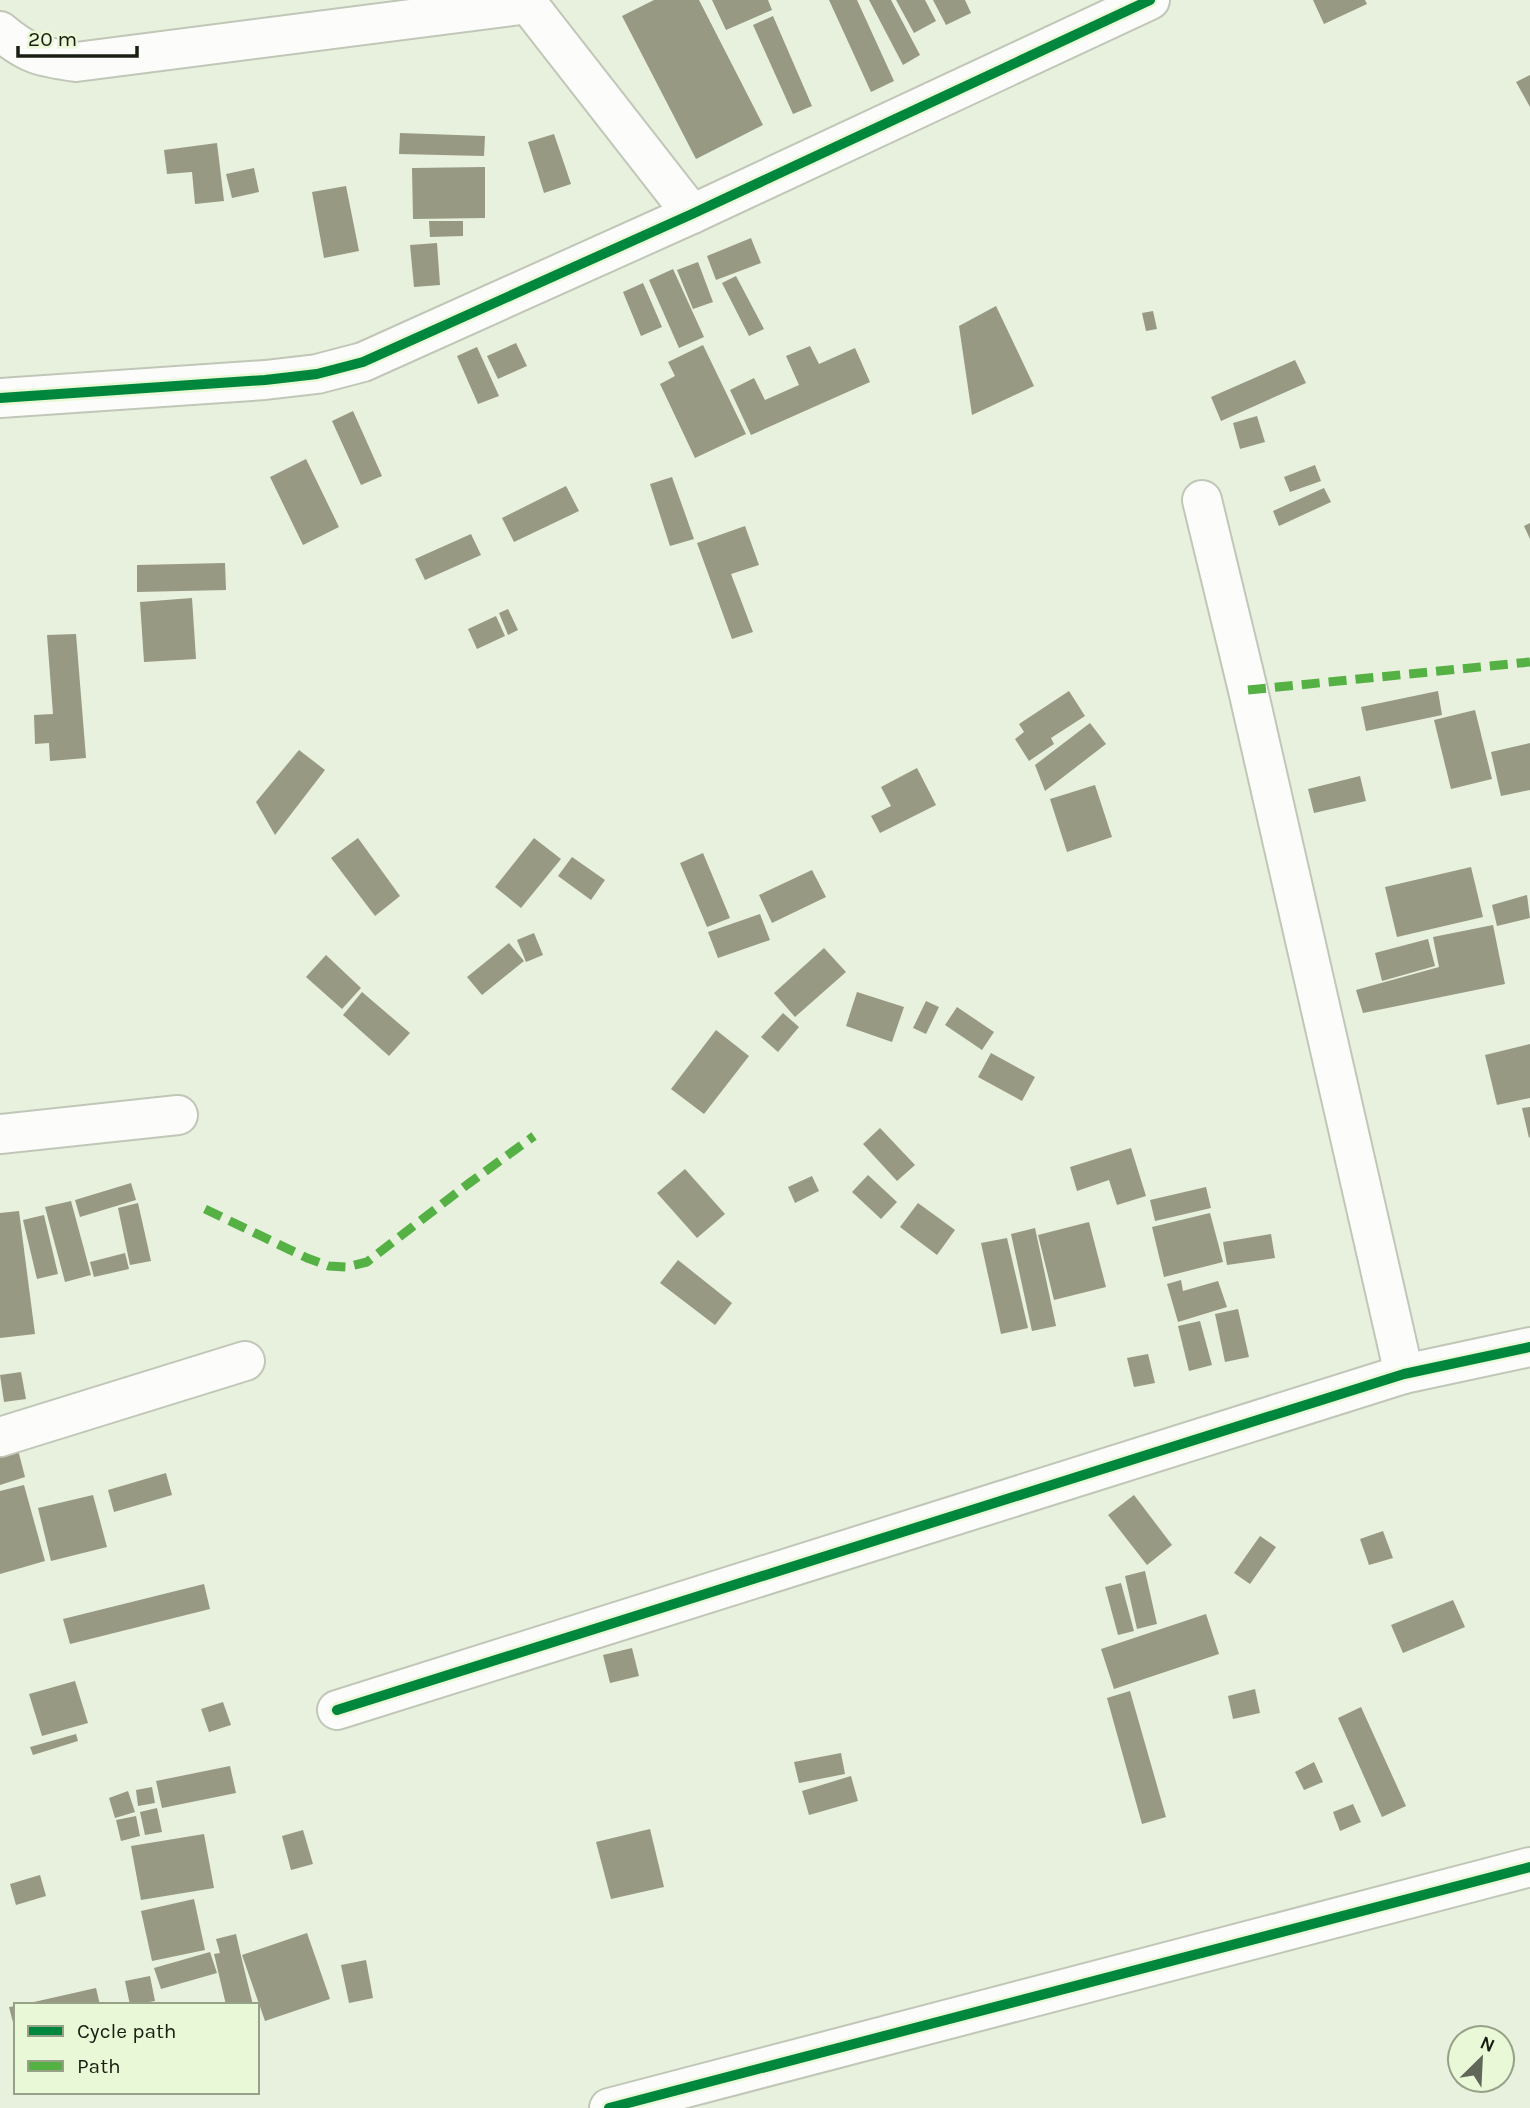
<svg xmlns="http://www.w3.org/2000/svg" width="1530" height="2108" viewBox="0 0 1530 2108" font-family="Karla,sans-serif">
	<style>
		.building { fill: #979982 }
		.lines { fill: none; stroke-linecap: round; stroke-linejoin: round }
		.street-casing { stroke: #c0c7b8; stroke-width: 42 }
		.secondary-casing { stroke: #c0c7b8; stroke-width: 42 }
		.street { stroke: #fcfdfa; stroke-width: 38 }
		.secondary { stroke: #fcfdfa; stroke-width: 38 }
		.quiet { stroke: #55b144; stroke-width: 9; stroke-dasharray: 18 9; stroke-linecap: butt }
		.cycleway-casing { stroke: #e9f8d6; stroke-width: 15 }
		.cycleway { stroke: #00873e; stroke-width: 10 }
	</style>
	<rect width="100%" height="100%" fill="#e8f0de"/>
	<g class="building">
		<path d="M654,0H699L763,125L696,159L622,16Z"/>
		<path d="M712,0H768L772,10L726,30Z"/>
		<path d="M829,0H857L894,81L871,92Z"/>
		<path d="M869,0H891L920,55L903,65Z"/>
		<path d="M896,0H925L936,21L914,33Z"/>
		<path d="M933,0H965L971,13L946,25Z"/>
		<path d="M1313,0H1365L1367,4L1324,24Z"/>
		<path d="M773,16L812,106L793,114L753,25Z"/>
		<path d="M1530,75V107L1516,82Z"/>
		<path d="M400,133L485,136L484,156L399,154Z"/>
		<path d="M554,134L571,184L544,193L528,142Z"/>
		<path d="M217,143L224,201L195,204L192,172L167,174L164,150Z"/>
		<path d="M485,167V218L413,219L412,168Z"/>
		<path d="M254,168L259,192L232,198L226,174Z"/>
		<path d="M346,186L359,251L324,258L312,192Z"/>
		<path d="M429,221H463V236L430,237Z"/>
		<path d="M751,238L761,263L716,280L707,256Z"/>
		<path d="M437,243L440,285L414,287L410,245Z"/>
		<path d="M698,262L713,302L693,309L677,270Z"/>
		<path d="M673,269L704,337L679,348L649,280Z"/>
		<path d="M736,276L764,329L749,336L722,283Z"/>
		<path d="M643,283L662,327L641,336L623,292Z"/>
		<path d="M996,306L1034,386L972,415L959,326Z"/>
		<path d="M1153,311L1157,329L1146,331L1142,313Z"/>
		<path d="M516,343L527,366L498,379L487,356Z"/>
		<path d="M703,345L746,434L695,458L660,384L675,376L668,362Z"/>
		<path d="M810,346L819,364L855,348L870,382L751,435L730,390L754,378L765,400L799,385L786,356Z"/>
		<path d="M477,347L499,396L478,404L457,356Z"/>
		<path d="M1295,360L1306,383L1221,421L1211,397Z"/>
		<path d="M353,411L382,476L361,485L332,421Z"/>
		<path d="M1257,416L1265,442L1240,449L1233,423Z"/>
		<path d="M306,459L339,527L303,545L270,477Z"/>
		<path d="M1315,465L1321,481L1290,492L1284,477Z"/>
		<path d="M672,477L694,539L670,546L650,484Z"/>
		<path d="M566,486L579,511L514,542L502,518Z"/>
		<path d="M1324,488L1331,502L1279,526L1273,511Z"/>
		<path d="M1530,523V539L1524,526Z"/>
		<path d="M745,526L759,565L731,574L753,632L732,639L697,543Z"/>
		<path d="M471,534L481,555L425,580L415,559Z"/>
		<path d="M225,563L226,590L137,592V565Z"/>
		<path d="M192,598L196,659L144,662L140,602Z"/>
		<path d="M508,609L518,630L508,635L499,613Z"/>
		<path d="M496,616L505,636L477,649L468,629Z"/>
		<path d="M76,634L86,758L50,761L49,743L35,744L34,715L53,714L47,635Z"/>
		<path d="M1069,691L1085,716L1051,738L1054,744L1029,761L1015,739L1024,732L1019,724Z"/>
		<path d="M1438,691L1442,715L1366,731L1361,707Z"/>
		<path d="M1475,710L1492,779L1451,789L1434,720Z"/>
		<path d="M1090,723L1106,744L1045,791L1035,765Z"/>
		<path d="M1530,743V790L1501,796L1491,752Z"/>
		<path d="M299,750L325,770L275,835L256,802Z"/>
		<path d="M917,768L936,805L880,833L871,816L891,806L881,787Z"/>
		<path d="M1360,776L1366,801L1314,813L1308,789Z"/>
		<path d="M1095,785L1112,837L1067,852L1050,799Z"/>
		<path d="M358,838L400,896L375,916L331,858Z"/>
		<path d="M534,838L561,859L521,908L495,887Z"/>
		<path d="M703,853L730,918L707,927L680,863Z"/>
		<path d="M572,857L605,880L591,900L558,876Z"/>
		<path d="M1471,867L1483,917L1397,937L1385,887Z"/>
		<path d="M812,870L826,897L772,923L759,895Z"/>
		<path d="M1527,895L1530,918L1497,926L1492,905Z"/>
		<path d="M760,914L770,940L718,958L708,932Z"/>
		<path d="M1493,925L1505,984L1363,1013L1356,990L1439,967L1433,937Z"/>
		<path d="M534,933L543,955L526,962L517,940Z"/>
		<path d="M1428,939L1435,966L1382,981L1375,953Z"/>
		<path d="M509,943L524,961L482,995L467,977Z"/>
		<path d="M824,948L846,972L795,1017L774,993Z"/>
		<path d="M326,955L361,988L342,1009L306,977Z"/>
		<path d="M362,992L410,1033L389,1056L343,1015Z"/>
		<path d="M857,992L904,1007L892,1042L846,1026Z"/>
		<path d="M926,1001L939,1007L926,1034L913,1028Z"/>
		<path d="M957,1007L994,1032L982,1050L945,1025Z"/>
		<path d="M783,1013L799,1027L778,1052L761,1037Z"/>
		<path d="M716,1030L749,1056L704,1114L671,1089Z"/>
		<path d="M1530,1044V1098L1497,1105L1485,1055Z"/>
		<path d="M991,1053L1035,1077L1022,1101L978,1077Z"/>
		<path d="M1530,1107V1137L1529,1138L1522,1108Z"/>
		<path d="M880,1128L915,1165L897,1181L863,1144Z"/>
		<path d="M1131,1148L1146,1196L1117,1205L1109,1180L1077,1191L1070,1167Z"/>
		<path d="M685,1169L725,1214L697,1238L657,1193Z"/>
		<path d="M868,1175L897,1202L881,1219L852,1192Z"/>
		<path d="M812,1176L819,1191L795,1203L788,1187Z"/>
		<path d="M131,1183L136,1200L80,1217L75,1200Z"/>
		<path d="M1206,1187L1211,1208L1155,1221L1150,1200Z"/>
		<path d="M71,1201L91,1275L65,1282L45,1207Z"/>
		<path d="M138,1203L151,1261L130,1265L118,1208Z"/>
		<path d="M918,1203L955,1230L937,1255L900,1227Z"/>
		<path d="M19,1211L35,1334L0,1338V1213Z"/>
		<path d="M1210,1213L1223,1262L1164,1277L1152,1227Z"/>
		<path d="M44,1215L58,1274L37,1279L23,1220Z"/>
		<path d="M1089,1222L1106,1287L1054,1300L1038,1235Z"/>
		<path d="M1035,1228L1056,1326L1032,1331L1011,1234Z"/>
		<path d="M1271,1234L1275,1258L1227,1265L1223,1242Z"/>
		<path d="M1007,1238L1028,1328L1001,1334L981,1243Z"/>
		<path d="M125,1253L129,1269L94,1277L90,1262Z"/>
		<path d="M678,1260L732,1303L715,1325L660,1283Z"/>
		<path d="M1181,1280L1183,1291L1218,1281L1227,1307L1178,1322L1167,1284Z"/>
		<path d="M1238,1309L1249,1357L1225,1362L1215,1314Z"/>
		<path d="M1200,1321L1212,1365L1189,1371L1178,1326Z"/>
		<path d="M1148,1354L1155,1383L1134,1387L1127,1358Z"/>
		<path d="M21,1372L26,1399L4,1402L0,1375Z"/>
		<path d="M17,1446L25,1477L0,1485V1451Z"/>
		<path d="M166,1473L172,1495L114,1512L108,1490Z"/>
		<path d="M24,1485L45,1561L0,1574V1491Z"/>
		<path d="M93,1495L107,1547L51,1561L38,1508Z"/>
		<path d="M1134,1495L1172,1545L1147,1565L1108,1515Z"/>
		<path d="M1383,1531L1393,1558L1369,1565L1360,1539Z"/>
		<path d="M1260,1536L1276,1547L1250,1584L1234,1573Z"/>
		<path d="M1145,1571L1157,1624L1137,1629L1125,1576Z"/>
		<path d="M1121,1583L1134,1631L1118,1635L1105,1587Z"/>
		<path d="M204,1584L210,1609L70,1644L63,1619Z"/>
		<path d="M1453,1600L1465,1627L1403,1653L1391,1625Z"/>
		<path d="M1206,1614L1219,1654L1114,1689L1101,1649Z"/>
		<path d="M632,1648L639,1676L610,1683L603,1655Z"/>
		<path d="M75,1681L88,1723L42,1736L29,1694Z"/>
		<path d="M1255,1689L1260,1713L1233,1719L1228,1696Z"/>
		<path d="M1130,1691L1166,1817L1142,1824L1107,1698Z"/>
		<path d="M223,1702L231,1725L209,1732L201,1709Z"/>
		<path d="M1361,1707L1406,1806L1382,1817L1338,1718Z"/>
		<path d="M76,1734L78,1741L33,1755L30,1747Z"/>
		<path d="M841,1753L845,1774L799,1783L794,1762Z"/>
		<path d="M1314,1762L1323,1782L1304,1790L1295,1772Z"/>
		<path d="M230,1766L236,1793L162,1808L156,1781Z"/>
		<path d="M851,1776L858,1801L809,1815L802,1791Z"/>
		<path d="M152,1787L155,1803L138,1806L136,1790Z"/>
		<path d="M128,1791L135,1812L115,1818L109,1798Z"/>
		<path d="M1353,1804L1361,1822L1340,1831L1333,1812Z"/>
		<path d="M157,1808L162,1832L145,1835L140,1812Z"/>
		<path d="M136,1816L140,1836L121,1841L116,1820Z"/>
		<path d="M650,1829L664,1887L611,1899L596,1842Z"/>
		<path d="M303,1830L313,1864L291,1870L282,1836Z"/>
		<path d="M204,1834L214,1888L141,1900L131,1846Z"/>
		<path d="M40,1875L46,1896L16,1905L10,1884Z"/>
		<path d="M194,1899L205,1950L152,1961L141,1911Z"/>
		<path d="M307,1933L330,1999L265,2021L242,1955Z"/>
		<path d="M236,1934L241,1956L253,2005H226L214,1954L220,1953L216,1939Z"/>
		<path d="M210,1952L217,1973L161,1989L154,1968Z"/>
		<path d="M366,1960L373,1998L349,2003L341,1965Z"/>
		<path d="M150,1976L155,2001L130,2005L125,1981Z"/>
		<path d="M96,1988L100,2005H25V2004Z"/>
		<path d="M16,2006V2029L15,2030L9,2007Z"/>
	</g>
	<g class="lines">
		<defs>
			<g id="street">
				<path d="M525,0L692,214"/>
				<path d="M0,31C28,55 41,57 76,62L528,4"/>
				<path d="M0,398L265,380L317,374L363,362L692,214L1150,0"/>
				<path d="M1202,500L1248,690L1404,1374"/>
				<path d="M0,1134L178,1115"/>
				<path d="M0,1437L245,1361"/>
				<path d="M337,1710L1404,1374L1530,1347"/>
			</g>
			<path id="secondary" d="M609,2108L1530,1867"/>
		</defs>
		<use href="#street" class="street-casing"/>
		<use href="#secondary" class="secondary-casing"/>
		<use href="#street" class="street"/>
		<use href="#secondary" class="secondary"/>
		<g class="quiet">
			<path d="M1248,690L1530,662"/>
			<path d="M205,1209L307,1258L329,1266L346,1267L367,1262L468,1184L534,1136"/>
		</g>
		<defs>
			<g id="cycleway">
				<path d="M0,398L265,380L317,374L363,362L692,214L1150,0"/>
				<path d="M337,1710L1404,1374L1530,1347"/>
				<path d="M609,2108L1530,1867"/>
			</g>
		</defs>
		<use href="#cycleway" class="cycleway-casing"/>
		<use href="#cycleway" class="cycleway"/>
	</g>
	<rect x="14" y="2003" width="245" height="91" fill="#e9f8d6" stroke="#96a188" stroke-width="2"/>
	<rect x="28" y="2026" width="35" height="10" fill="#00873e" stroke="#96a188" stroke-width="2"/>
	<text x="77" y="2038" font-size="21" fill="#191e12">Cycle path</text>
	<rect x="28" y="2061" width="35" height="10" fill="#55b144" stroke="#96a188" stroke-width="2"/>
	<text x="77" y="2073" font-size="21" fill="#191e12">Path</text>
	<g transform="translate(1481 2059) rotate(24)"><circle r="33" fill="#e9f8d6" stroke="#96a188" stroke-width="2"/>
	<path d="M0-5L12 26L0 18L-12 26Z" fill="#616859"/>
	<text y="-10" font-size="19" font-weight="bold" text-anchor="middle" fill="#191e12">N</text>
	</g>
	<path d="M18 46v10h119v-10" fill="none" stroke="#191e12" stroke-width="3.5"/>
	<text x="28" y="46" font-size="21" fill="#191e12" stroke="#e9f8d6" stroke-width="5" paint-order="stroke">20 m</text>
</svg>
